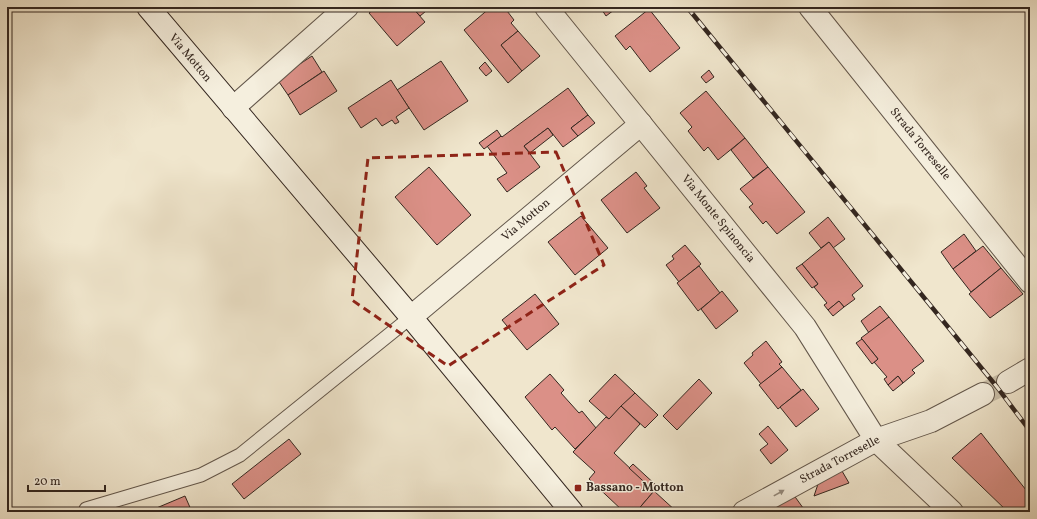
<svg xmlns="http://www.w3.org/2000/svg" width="1037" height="519" viewBox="0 0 1037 519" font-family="Vollkorn,serif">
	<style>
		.building { fill: #db9087; stroke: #342720 }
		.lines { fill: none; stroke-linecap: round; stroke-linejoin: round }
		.street-tunnel { stroke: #cac0aa; stroke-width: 22; stroke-dasharray: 22 11; stroke-linecap: butt }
		.lane-casing { stroke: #63574b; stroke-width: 15 }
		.street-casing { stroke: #63574b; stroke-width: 24 }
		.secondary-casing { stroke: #342720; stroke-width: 24 }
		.lane { stroke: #f5efde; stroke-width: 13 }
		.street { stroke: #f5efde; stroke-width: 22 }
		.secondary { stroke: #f5efde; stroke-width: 22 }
		.rail-casing { stroke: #342720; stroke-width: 4.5 }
		.rail { stroke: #f5efde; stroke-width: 3; stroke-dasharray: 9; stroke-linecap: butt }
		.oneway { fill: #948b7f }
		.marked { fill: none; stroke: #8f2418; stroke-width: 3; stroke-dasharray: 8 5; stroke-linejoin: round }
		.poi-dot { fill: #8f2418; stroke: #f5efde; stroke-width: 1.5 }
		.labels { text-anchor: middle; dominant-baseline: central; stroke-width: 3; stroke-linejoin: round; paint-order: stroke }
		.street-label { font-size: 12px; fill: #342720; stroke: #f5efde }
		.poi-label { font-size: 12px; font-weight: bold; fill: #342720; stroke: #f5efde; text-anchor: start }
	</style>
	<rect width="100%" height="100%" fill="#f0e6cd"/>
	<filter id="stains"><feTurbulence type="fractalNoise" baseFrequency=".005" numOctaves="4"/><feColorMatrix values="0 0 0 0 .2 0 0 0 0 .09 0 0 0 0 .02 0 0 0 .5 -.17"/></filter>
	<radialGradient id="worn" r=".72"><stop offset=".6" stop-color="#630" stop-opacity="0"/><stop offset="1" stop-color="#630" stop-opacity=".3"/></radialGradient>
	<g class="building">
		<path d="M377,7H412L425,22L397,46L369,13Z"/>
		<path d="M412,7H431L420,16Z"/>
		<path d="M491,7H504L514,20L511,23L518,31L501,45L522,71L508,83L464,30Z"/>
		<path d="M600,7H618L606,16Z"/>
		<path d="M649,9L680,48L650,72L630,46L626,50L615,36Z"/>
		<path d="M518,31L540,56L522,71L501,45Z"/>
		<path d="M312,56L322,72L288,95L277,79Z"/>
		<path d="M441,61L468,101L424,130L397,90Z"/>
		<path d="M485,62L492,71L486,76L479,68Z"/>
		<path d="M709,70L714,77L706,83L701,77Z"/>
		<path d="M324,71L337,91L300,115L288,95Z"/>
		<path d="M391,80L409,108L396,117L399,122L395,124L392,120L382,126L376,118L361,128L348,108Z"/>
		<path d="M568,88L588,115L571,128L578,136L563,147L548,128L524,146L540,167L507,192L497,179L507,173L487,146L501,136L502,137Z"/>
		<path d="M706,91L745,138L718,160L708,147L704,151L688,131L692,127L680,113Z"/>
		<path d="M588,115L595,123L578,136L571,128Z"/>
		<path d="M548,128L553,135L530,153L524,146Z"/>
		<path d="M497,130L501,136L484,149L479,143Z"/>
		<path d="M745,138L768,167L753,178L731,150Z"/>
		<path d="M429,167L471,215L437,245L395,197Z"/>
		<path d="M768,167L805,212L777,234L766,221L763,224L749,207L753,204L740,189Z"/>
		<path d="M636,172L647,186L644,188L660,208L627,233L601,200Z"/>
		<path d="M581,216L608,248L575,275L548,242Z"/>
		<path d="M828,217L845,239L833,248L829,242L821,248L809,233Z"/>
		<path d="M964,234L976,251L953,269L941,252Z"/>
		<path d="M829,242L863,286L852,295L855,299L844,307L839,301L828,310L824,305L827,303L814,287L818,284L802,264Z"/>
		<path d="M685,245L701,264L679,282L666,265L674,259L672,256Z"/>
		<path d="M983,246L1001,268L971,292L953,269Z"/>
		<path d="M802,264L818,284L812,288L796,268Z"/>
		<path d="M699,266L720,293L698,311L677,283Z"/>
		<path d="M1001,268L1023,294L990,318L969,294Z"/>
		<path d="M722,291L738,311L716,329L701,309Z"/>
		<path d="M535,294L559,324L527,350L502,320Z"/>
		<path d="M839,301L844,307L833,316L828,310Z"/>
		<path d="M880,306L889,317L869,333L861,321Z"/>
		<path d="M889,317L924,361L912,370L915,373L903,383L898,376L888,385L884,379L887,377L874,362L878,359L861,338Z"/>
		<path d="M862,339L878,359L872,364L856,343Z"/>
		<path d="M766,341L782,362L779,364L782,367L761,384L744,363L753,355L752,353Z"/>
		<path d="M782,367L801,390L778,409L759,385Z"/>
		<path d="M550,374L564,390L561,393L579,413L582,411L596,428L575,449L555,427L552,430L525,397Z"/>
		<path d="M615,374L635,393L609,419L589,401Z"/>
		<path d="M898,376L903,383L893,391L888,385Z"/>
		<path d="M699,379L712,393L677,430L663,416Z"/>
		<path d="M803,389L819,409L796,427L780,407Z"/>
		<path d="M635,393L658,415L645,428L621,406Z"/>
		<path d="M621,406L640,424L614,453L654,491L636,512H624L589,479L595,472L573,452L606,417L609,419Z"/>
		<path d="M768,426L788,450L771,464L760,450L768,444L759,434Z"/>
		<path d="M981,433L1030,495L1029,512H1008L952,458Z"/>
		<path d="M289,439L301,454L244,499L232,484Z"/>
		<path d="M633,464L658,487L654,491L629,468Z"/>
		<path d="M842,471L849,483L814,496L819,481Z"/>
		<path d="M654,491L677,512H636Z"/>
		<path d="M793,494L806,512H765Z"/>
		<path d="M185,496L192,512H147Z"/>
	</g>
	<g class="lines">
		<path class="street-tunnel" d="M983,394L1008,382"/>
		<defs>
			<path id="lane" d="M86,509L201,475L240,455L411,317"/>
			<g id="street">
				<path d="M546,7L805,327L876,440L952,512"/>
				<path d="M810,7L1030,282"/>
				<path d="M233,108L347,7"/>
				<path d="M411,317L641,124"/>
				<path d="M1008,382L1030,369"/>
				<path d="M744,512L876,440L931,421L983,394"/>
			</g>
			<path id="secondary" d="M148,7L411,317L572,512"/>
		</defs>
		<use href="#lane" class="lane-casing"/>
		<use href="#street" class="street-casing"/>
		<use href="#secondary" class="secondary-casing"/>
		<use href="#lane" class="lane"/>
		<use href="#street" class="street"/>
		<use href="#secondary" class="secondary"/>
		<defs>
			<path id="rail" d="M687,7L997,387L1030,431"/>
		</defs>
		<use href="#rail" class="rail-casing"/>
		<use href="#rail" class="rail"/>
	</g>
	<defs><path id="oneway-solid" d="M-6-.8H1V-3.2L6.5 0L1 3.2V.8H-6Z"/></defs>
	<use class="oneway" href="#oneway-solid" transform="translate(779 493) rotate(-29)"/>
	<path class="marked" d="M556,152L604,265L448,366L352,300L368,158Z"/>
	<rect class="poi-dot" x="574" y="484" width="8" height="8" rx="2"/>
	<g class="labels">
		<g class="street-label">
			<text transform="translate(190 58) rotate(50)">Via Motton</text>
			<text transform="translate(920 144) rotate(51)">Strada Torreselle</text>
			<text transform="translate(718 219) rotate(51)">Via Monte Spinoncia</text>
			<text transform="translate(526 220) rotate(-40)">Via Motton</text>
			<text transform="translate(840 460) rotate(-28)">Strada Torreselle</text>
		</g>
		<g class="poi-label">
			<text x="586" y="488">Bassano - Motton</text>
		</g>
	</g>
	<rect width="1037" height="519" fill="none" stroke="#f0e6cd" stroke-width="24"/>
	<rect x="8" y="8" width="1021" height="503" fill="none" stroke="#342720" stroke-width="2"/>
	<rect x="12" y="12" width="1013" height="495" fill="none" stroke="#342720"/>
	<path d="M28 485v6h77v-6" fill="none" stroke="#342720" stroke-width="2"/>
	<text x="34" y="485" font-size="12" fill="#342720" stroke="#f5efde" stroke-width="3" paint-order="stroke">20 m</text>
	<rect width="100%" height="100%" filter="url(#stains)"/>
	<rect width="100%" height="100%" fill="url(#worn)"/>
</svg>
